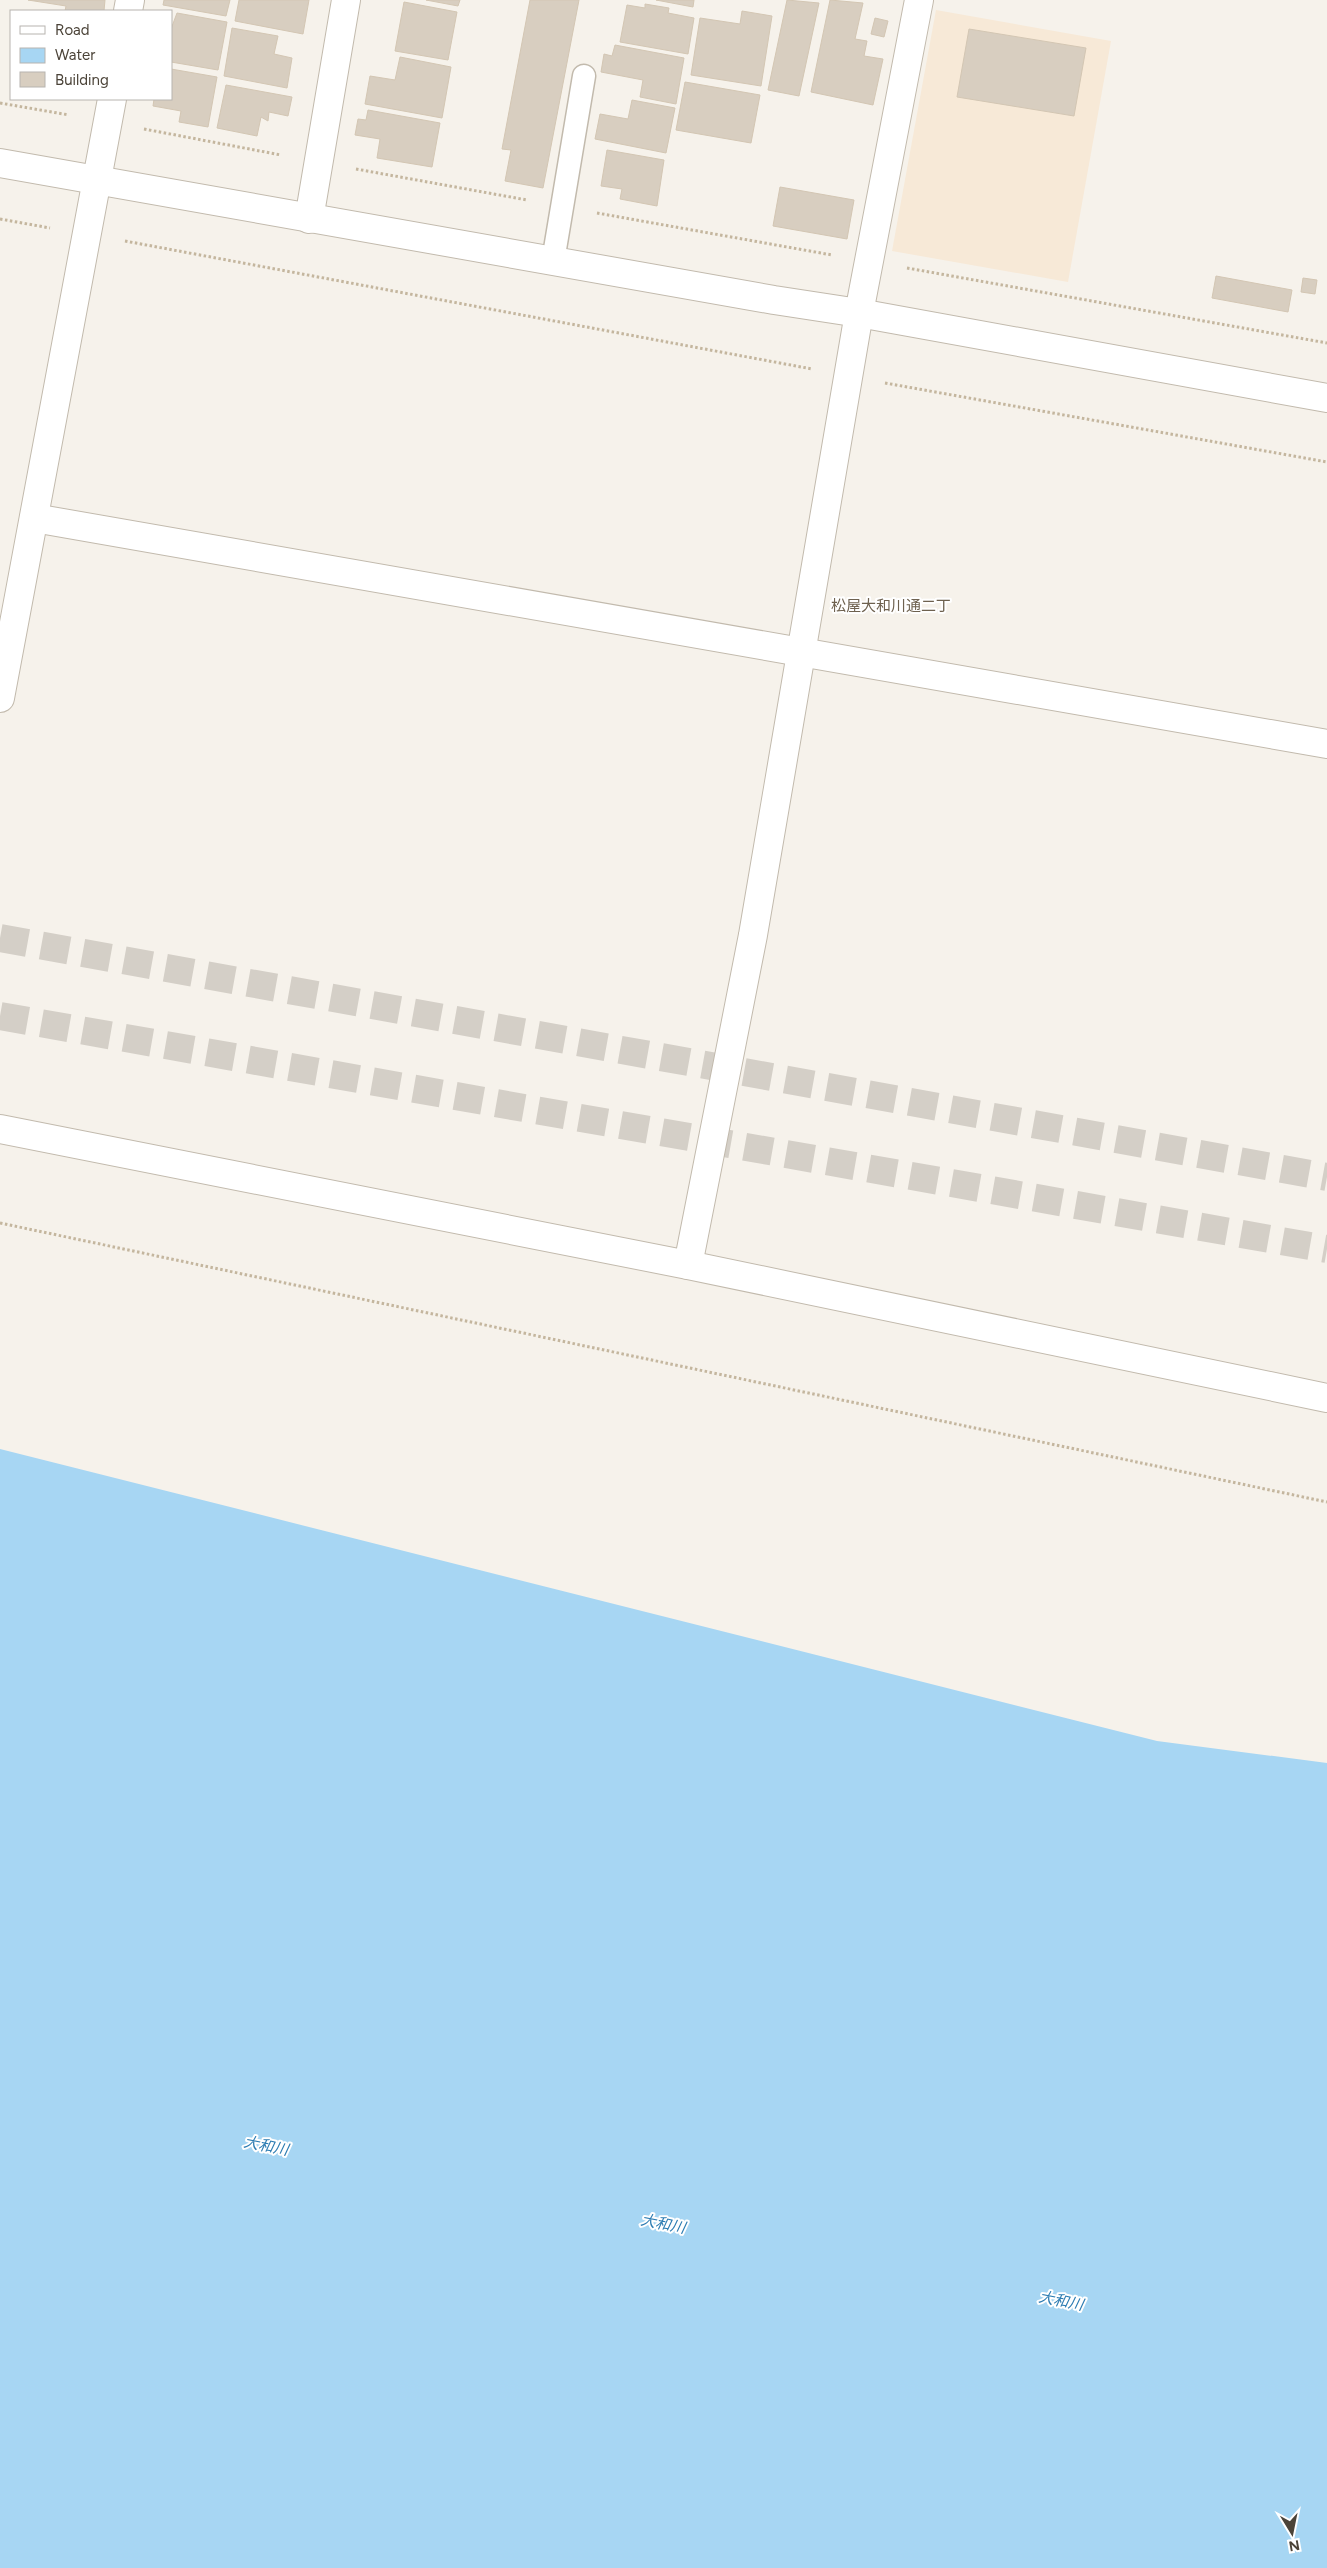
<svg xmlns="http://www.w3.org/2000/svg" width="1327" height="2568" viewBox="0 0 1327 2568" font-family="Figtree,'Noto Sans JP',sans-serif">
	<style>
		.commercial { fill: #f7e9d7 }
		.water { fill: #a7d6f3 }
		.building { fill: #d8cec0; stroke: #d3c6b3 }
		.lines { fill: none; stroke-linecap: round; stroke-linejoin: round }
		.motorway-tunnel { stroke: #d4cfc7; stroke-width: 28; stroke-dasharray: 28 14; stroke-linecap: butt }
		.service-casing { stroke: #c2baad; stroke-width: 25 }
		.minor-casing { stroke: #c2baad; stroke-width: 30 }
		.tertiary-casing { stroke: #c2baad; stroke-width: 30 }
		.path { stroke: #c4b69e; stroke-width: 3; stroke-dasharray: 2.5 2.5; stroke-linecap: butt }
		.service { stroke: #fff; stroke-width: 22 }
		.minor { stroke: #fff; stroke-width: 28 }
		.tertiary { stroke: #fff; stroke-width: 28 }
		.labels { text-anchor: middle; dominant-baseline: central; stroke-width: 4; stroke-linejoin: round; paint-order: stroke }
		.neighbourhood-label { font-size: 15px; fill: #6e614f; stroke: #fff }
		.water-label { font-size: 15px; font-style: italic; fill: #2c7cb2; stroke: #fff }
	</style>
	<rect width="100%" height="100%" fill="#f6f2eb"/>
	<path class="commercial" d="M936,10L1111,41L1068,282L892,251Z"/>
	<path class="water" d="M0,1449L1157,1741L1327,1763V2568H0Z"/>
	<g class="building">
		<path d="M28,0H105L104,11H65L66,6Z"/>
		<path d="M164,0H230L226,16L163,5Z"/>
		<path d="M239,0H309L303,34L235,21Z"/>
		<path d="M426,0H460L458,6Z"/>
		<path d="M530,0H579L543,188L505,181L511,150L502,149Z"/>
		<path d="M656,0H694L693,7Z"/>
		<path d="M787,0L819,3L799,96L768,90Z"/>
		<path d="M830,0L863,3L855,39L867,41L864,56L883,59L873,105L811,92Z"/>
		<path d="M404,2L457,12L448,60L395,51Z"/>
		<path d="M645,4L669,8L668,13L694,18L688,54L620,42L627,5L645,8Z"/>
		<path d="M742,11L772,16L761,86L691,75L700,18L740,24Z"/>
		<path d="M177,13L227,22L218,70L171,62V29Z"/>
		<path d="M875,18L888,21L884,37L871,34Z"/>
		<path d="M232,28L278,36L274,54L292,58L287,88L224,76Z"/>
		<path d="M969,29L1086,48L1074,116L957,97Z"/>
		<path d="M615,45L684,58L676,104L640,97L643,80L601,72L604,54L612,56Z"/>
		<path d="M400,57L451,67L442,118L365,104L370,76L395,80Z"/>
		<path d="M171,69L217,77L208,127L179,122L181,111L153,106L154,99H171Z"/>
		<path d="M685,82L760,95L751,143L676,130Z"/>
		<path d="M226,85L292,97L288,116L269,112L268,121L261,117L257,136L217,128Z"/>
		<path d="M632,100L675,108L666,153L595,139L600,114L628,119Z"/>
		<path d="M368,110L440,123L432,167L377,158L380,139L355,135L358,119L366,120Z"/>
		<path d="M607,150L664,160L657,206L620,199L622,189L601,186Z"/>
		<path d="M780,187L854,200L847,239L773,226Z"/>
		<path d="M1216,276L1292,290L1288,312L1212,298Z"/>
		<path d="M1303,278L1317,280L1315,294L1301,292Z"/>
	</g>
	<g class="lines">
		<g class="motorway-tunnel">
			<path d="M0,938L1327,1177"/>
			<path d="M0,1016L1327,1249"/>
		</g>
		<defs>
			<path id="service" d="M553,261L584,76"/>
			<g id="minor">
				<path d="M128,11L130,0"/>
				<path d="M309,219L346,0"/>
				<path d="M34,518L1327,744"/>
				<path d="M0,698L112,99"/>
				<path d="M0,1129L688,1265L1327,1398"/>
				<path d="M688,1265L753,935L859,313L919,0"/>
			</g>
			<path id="tertiary" d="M0,163L774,300L859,313L1327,398"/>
		</defs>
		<use href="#service" class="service-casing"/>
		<use href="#minor" class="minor-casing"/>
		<use href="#tertiary" class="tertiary-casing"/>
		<g class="path">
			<path d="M0,103L69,115"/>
			<path d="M144,129L281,155"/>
			<path d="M356,169L527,200"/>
			<path d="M597,213L832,255"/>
			<path d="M0,219L50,228"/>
			<path d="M125,241L812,369"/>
			<path d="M907,268L1327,343"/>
			<path d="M885,383L1327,462"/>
			<path d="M0,1223L1327,1502"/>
		</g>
		<use href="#service" class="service"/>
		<use href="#minor" class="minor"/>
		<use href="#tertiary" class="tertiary"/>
	</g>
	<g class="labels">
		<g class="neighbourhood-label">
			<text x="891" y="606">松屋大和川通二丁</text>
		</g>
		<g class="water-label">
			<text transform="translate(266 2146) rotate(11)">大和川</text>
			<text transform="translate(663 2224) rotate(11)">大和川</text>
			<text transform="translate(1061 2301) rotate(11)">大和川</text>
		</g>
	</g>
	<rect x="10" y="10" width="162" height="90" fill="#ffffff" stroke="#b7b4af"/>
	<rect x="20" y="26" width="25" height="8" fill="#ffffff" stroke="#b7b4af"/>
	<text x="55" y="35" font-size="15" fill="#4b4338">Road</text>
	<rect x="20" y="48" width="25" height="15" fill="#a7d6f3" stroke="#b7b4af"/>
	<text x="55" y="60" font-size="15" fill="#4b4338">Water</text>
	<rect x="20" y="72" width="25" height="15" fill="#d8cec0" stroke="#b7b4af"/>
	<text x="55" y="85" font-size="15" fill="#4b4338">Building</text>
	<g transform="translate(1292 2533) rotate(170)" stroke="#ffffff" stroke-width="4" paint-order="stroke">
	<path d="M0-4L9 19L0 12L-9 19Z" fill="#4b4338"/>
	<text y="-8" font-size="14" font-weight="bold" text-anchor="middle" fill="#4b4338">N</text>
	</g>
</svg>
